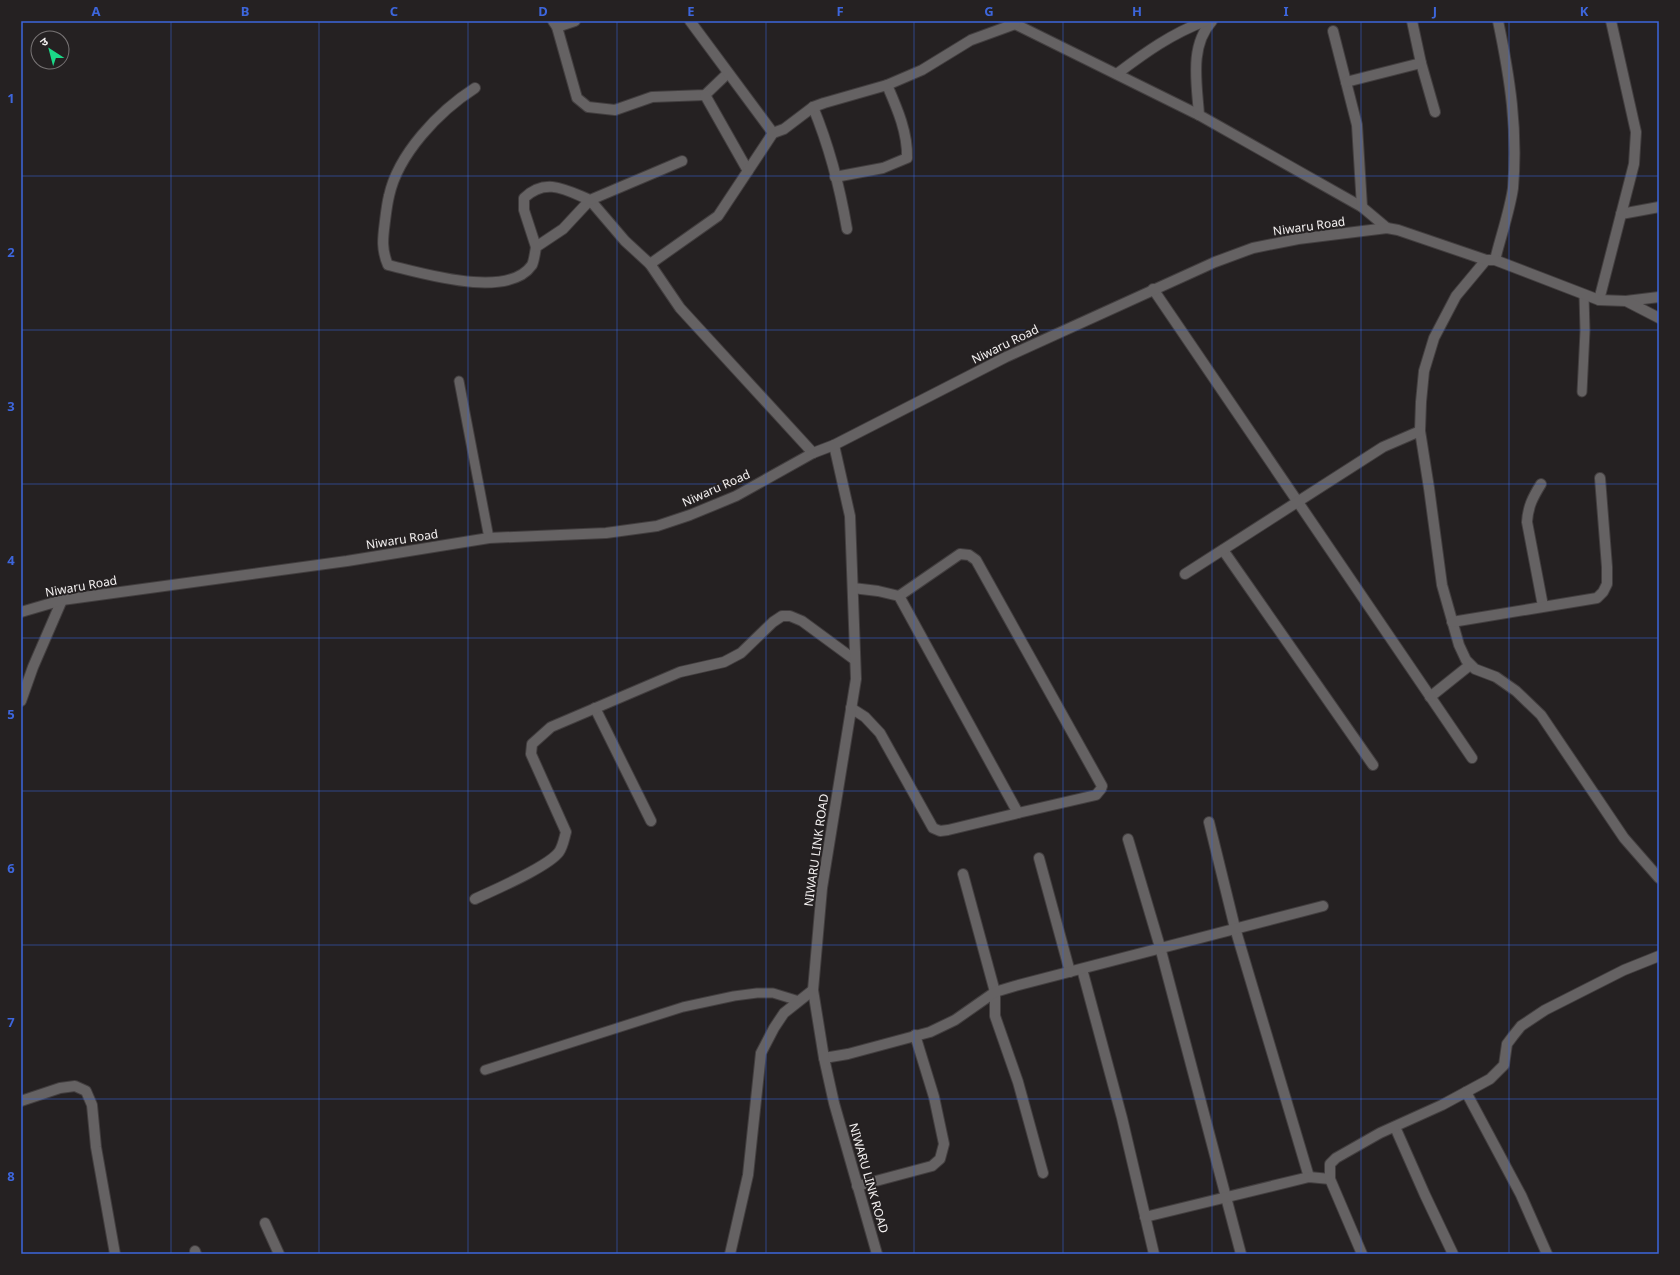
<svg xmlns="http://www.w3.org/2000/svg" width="1680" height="1275" viewBox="0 0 1680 1275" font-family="'Noto Sans','Noto Sans Devanagari',sans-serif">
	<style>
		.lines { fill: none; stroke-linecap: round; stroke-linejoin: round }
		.service-casing { stroke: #423e3f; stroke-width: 11 }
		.minor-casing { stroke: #423e3f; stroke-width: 12 }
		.tertiary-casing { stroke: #423e3f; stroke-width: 12 }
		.service { stroke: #656263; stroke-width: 9 }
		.minor { stroke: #656263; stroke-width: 10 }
		.tertiary { stroke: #656263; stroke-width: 10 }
		.grid { fill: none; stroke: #3d66dc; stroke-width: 1; stroke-opacity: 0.55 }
		.labels { text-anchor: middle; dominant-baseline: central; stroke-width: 4; stroke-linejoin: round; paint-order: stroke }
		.street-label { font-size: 12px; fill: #f4f1f1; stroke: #252122 }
		.neatline { fill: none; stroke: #3d66dc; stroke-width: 1.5 }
		.grid-label { font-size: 13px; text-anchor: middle; font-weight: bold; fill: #3d66dc }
	</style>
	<rect width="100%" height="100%" fill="#252122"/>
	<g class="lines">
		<defs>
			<g id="service">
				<path d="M459,381L489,538"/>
				<path d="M1582,392L1585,331L1584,295"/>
				<path d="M485,1070L683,1007L734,996L757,993H773L799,1001"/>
			</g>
			<g id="minor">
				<path d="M553,21L557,27L577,98L588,107L615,110L652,97L705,95L728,73"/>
				<path d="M690,21L773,133"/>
				<path d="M1009,21L1199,115"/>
				<path d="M1212,21C1189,46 1197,84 1199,115L1362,207L1387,228"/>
				<path d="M557,27L575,21"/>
				<path d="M1333,31L1357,125L1362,207"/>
				<path d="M1421,63L1435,112"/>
				<path d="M1118,73C1146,52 1171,34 1205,21"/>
				<path d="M1346,82L1421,63L1412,21"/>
				<path d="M475,88C439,111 398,154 389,196C387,204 386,213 385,221C383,237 381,249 388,265C422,273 508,300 532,265C534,261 535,253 536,247L563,229L590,200L625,241L650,264"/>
				<path d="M705,95L748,171"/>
				<path d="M813,107C829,146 840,188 847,229"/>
				<path d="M835,177L883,168L907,158C908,133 897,108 887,85"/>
				<path d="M1621,214L1659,207"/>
				<path d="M536,247L524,210V198C546,177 566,190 590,200L682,161"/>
				<path d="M1486,260L1456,296L1434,338L1424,371L1421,402L1420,431L1429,488L1442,585L1459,645L1466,660L1475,669L1496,677L1516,691L1541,715L1624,838L1659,878"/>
				<path d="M1495,260C1500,239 1510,210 1513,188C1518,130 1510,78 1498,21"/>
				<path d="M1153,289L1472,758"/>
				<path d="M1599,300L1634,164L1636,132L1611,21"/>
				<path d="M813,453L680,308L650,264L718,216L773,133L784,129L813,107L824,103L887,85L922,70L971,40L1015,24"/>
				<path d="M1541,484C1533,497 1528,506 1527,522L1543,606"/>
				<path d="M1223,550L1373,765"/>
				<path d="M1185,574L1383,447L1420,431"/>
				<path d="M899,596L960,554L969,555L976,560L1102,786L1101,789L1096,795L1018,813"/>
				<path d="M1452,622L1597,598L1603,592L1607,584V567L1600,478"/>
				<path d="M1430,697L1470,665"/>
				<path d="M21,701L33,667L62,600"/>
				<path d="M595,708L651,821"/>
				<path d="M851,708L865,717L880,733L933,828L940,831L948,830L1018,813L899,596L878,591L853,588"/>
				<path d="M1209,822L1235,928L1309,1177"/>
				<path d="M1128,839L1160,947L1241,1254"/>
				<path d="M1039,858L1070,972"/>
				<path d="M963,874L995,992V1016L1018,1082L1043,1173"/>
				<path d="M475,899C494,890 548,867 559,852C563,846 564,839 566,832L531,754L532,744L551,727L680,672L724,662L741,653L773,622L782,616H790L802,621L855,660"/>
				<path d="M1082,969L1122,1118L1154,1254"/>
				<path d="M824,1058L848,1054L930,1032L955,1020L995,992L1015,986L1323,906"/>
				<path d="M1466,1092L1521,1195L1547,1254"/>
				<path d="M21,1101L60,1088L75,1086L86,1091L92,1105L96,1147L115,1254"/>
				<path d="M1395,1127L1425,1195L1453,1254"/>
				<path d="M857,1186L932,1166L940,1159L944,1144L934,1097L915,1035"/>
				<path d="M1145,1217L1309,1177L1330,1179"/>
				<path d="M265,1223L279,1254"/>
				<path d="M195,1251L196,1254"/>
				<path d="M730,1254L748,1175L761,1053L774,1028L784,1013L813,990"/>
				<path d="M1362,1254L1330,1179V1164L1336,1158L1380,1133L1442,1105L1490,1079L1504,1065L1507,1044L1513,1036L1521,1026L1545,1010L1624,970L1659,956"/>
			</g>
			<g id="tertiary">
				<path d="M1626,301L1659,297"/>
				<path d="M834,445L850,516L856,679L822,888L813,990L824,1058L834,1103L877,1254"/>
				<path d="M21,612L62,600L347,561L489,538L606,533L657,526L690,515L736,496L813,453L834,445L1006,357L1215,262L1253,248L1298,239L1387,228L1398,230L1486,260H1495L1599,300L1626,301L1659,318"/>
			</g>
		</defs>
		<use href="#service" class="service-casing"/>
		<use href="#minor" class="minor-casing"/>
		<use href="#tertiary" class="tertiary-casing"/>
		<use href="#service" class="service"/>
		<use href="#minor" class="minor"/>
		<use href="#tertiary" class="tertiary"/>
	</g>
	<path class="grid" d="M171,21V1254M319,21V1254M468,21V1254M617,21V1254M766,21V1254M914,21V1254M1063,21V1254M1212,21V1254M1361,21V1254M1509,21V1254M21,176H1659M21,330H1659M21,484H1659M21,638H1659M21,791H1659M21,945H1659M21,1099H1659"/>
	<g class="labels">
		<g class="street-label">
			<text transform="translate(1309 226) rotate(-8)">Niwaru Road</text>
			<text transform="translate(1005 344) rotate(-26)">Niwaru Road</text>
			<text transform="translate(716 488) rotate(-24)">Niwaru Road</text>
			<text transform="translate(402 539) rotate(-9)">Niwaru Road</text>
			<text transform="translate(81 586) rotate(-10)">Niwaru Road</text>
			<text transform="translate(816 850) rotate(-82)">NIWARU LINK ROAD</text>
			<text transform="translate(869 1178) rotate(74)">NIWARU LINK ROAD</text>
		</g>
	</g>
	<rect width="1680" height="1275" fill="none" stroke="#252122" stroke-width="44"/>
	<g transform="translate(50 50) rotate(324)"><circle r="19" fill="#252122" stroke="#787475"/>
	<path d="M0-3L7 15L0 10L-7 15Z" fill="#1bd988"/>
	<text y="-6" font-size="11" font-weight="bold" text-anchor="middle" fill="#f4f1f1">उ</text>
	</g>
	<rect x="22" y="22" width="1636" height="1231" class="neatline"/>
	<g class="grid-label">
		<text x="96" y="16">A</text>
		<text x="245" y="16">B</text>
		<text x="394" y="16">C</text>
		<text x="543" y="16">D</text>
		<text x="691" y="16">E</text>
		<text x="840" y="16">F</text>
		<text x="989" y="16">G</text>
		<text x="1137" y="16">H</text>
		<text x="1286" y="16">I</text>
		<text x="1435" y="16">J</text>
		<text x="1584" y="16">K</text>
		<text x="11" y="103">1</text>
		<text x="11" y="257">2</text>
		<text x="11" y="411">3</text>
		<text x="11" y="565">4</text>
		<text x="11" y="719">5</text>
		<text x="11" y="873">6</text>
		<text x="11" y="1027">7</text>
		<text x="11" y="1181">8</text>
	</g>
</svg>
